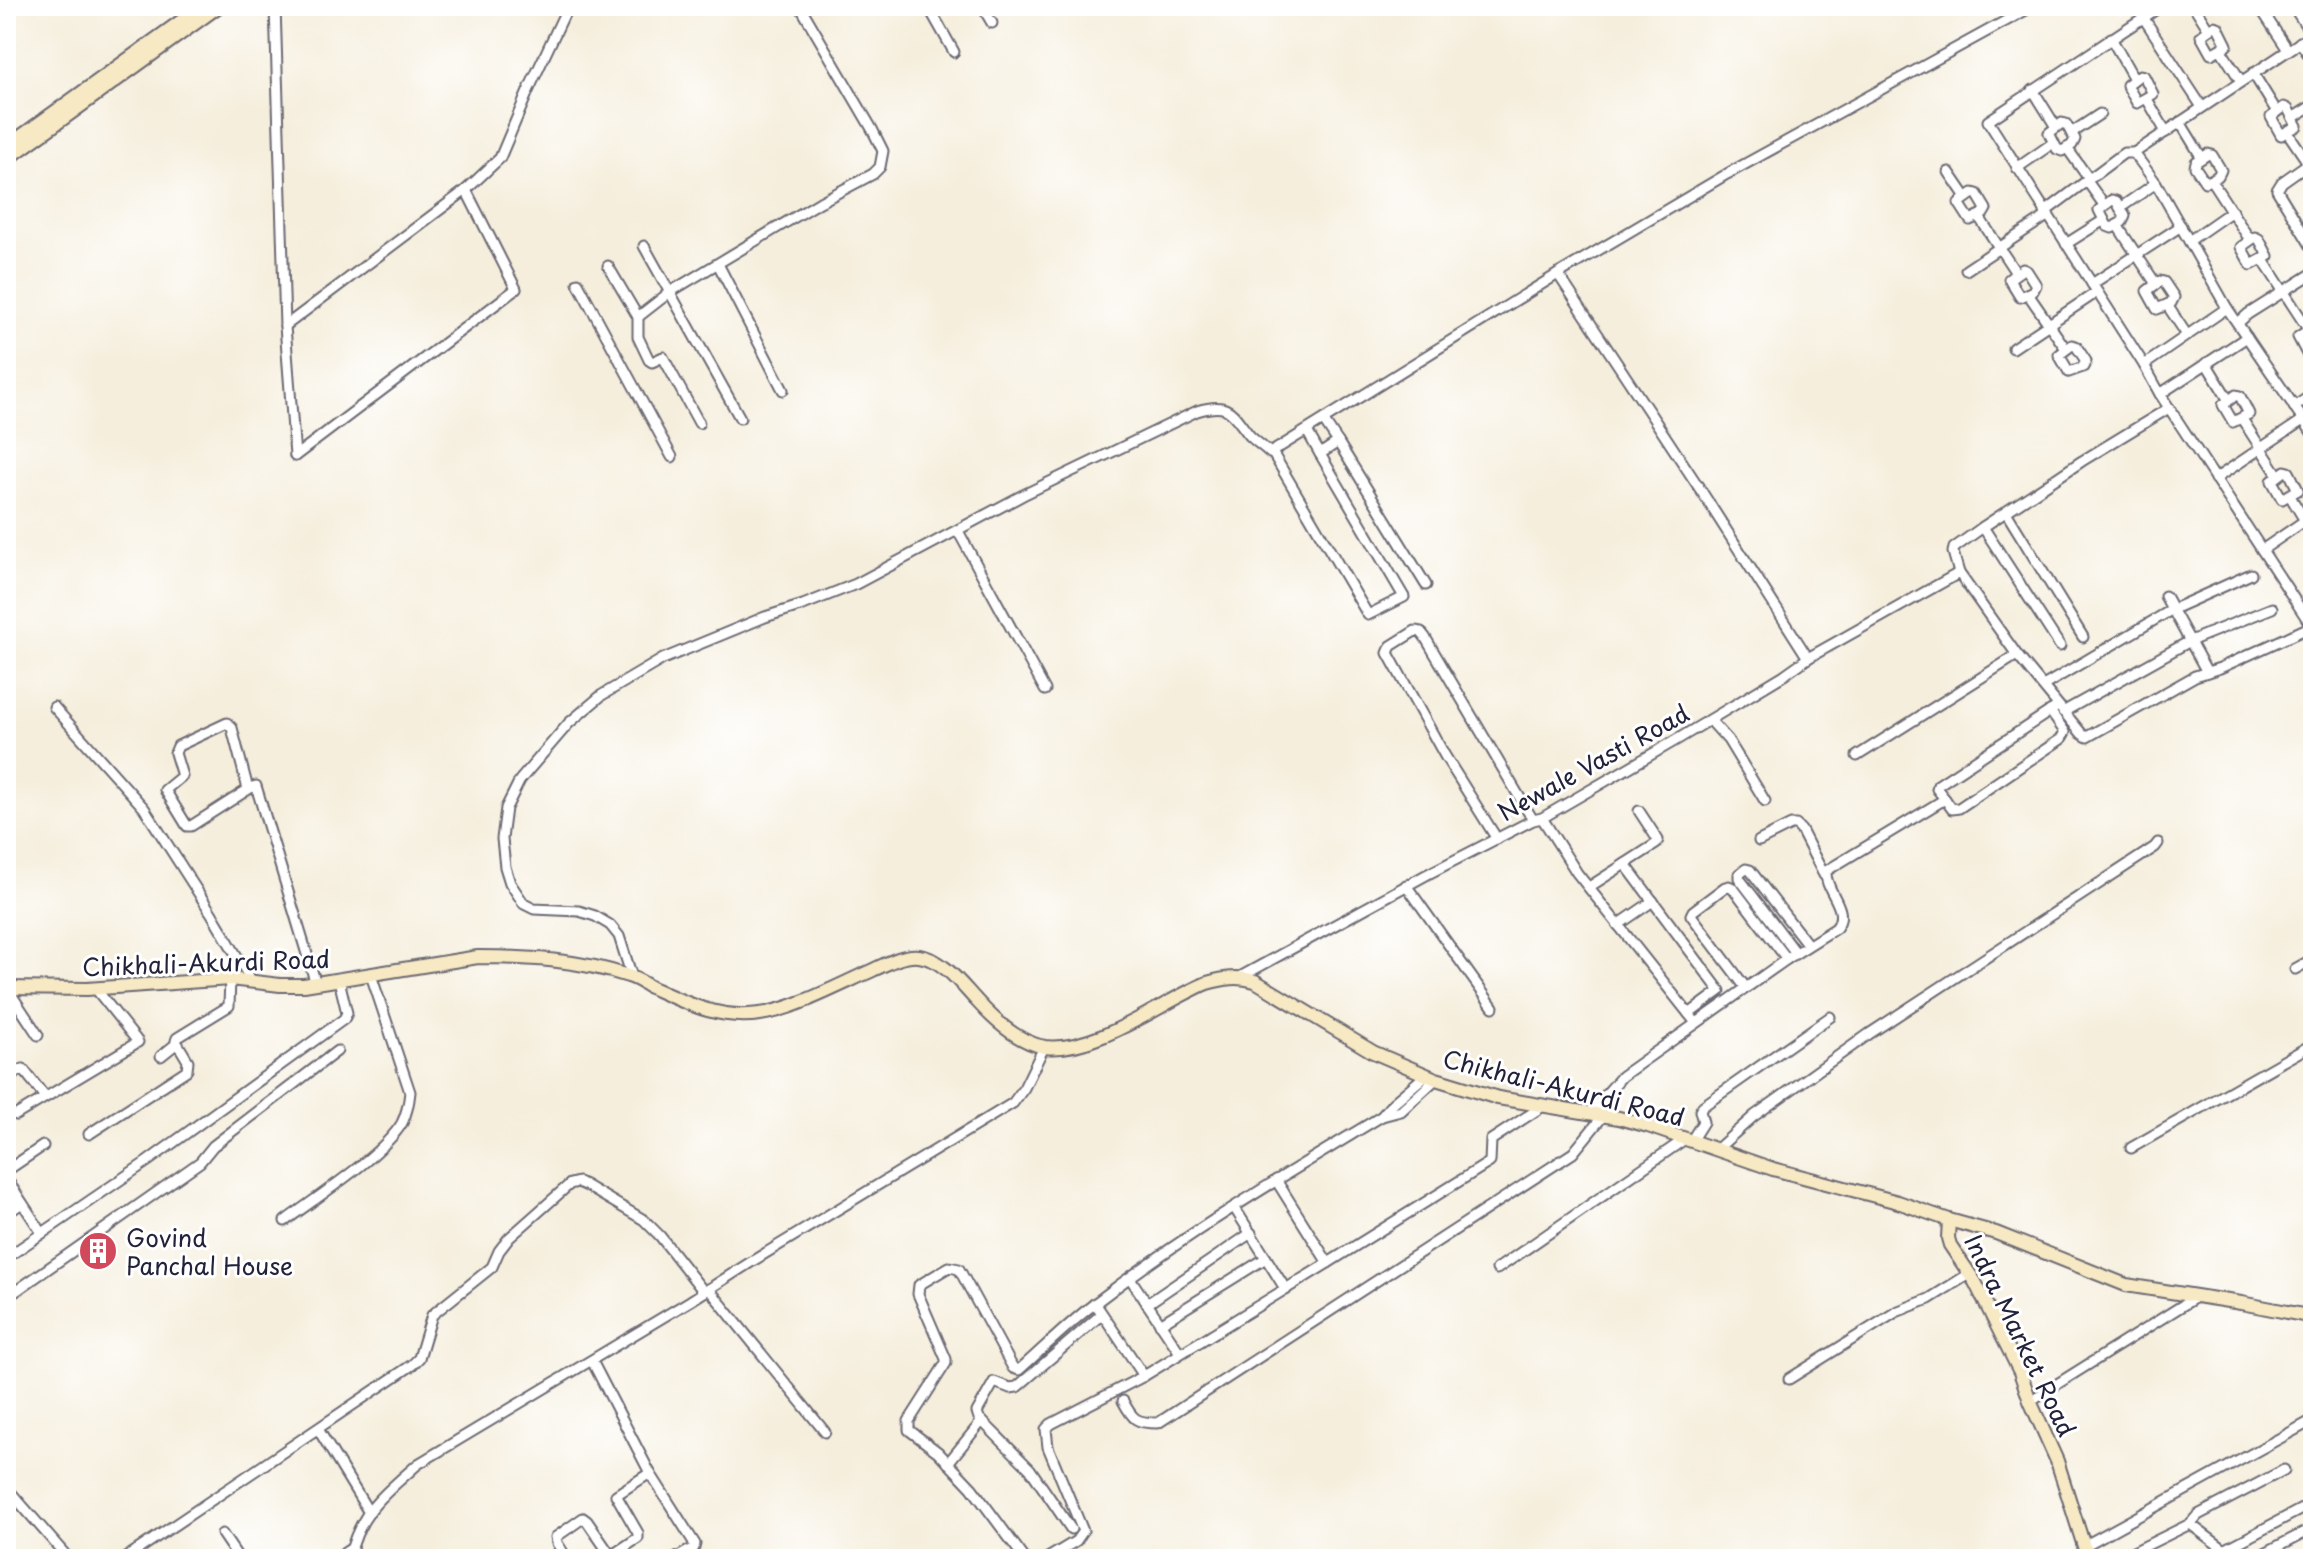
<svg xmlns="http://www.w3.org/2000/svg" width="2319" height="1565" viewBox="0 0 2319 1565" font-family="'Playpen Sans',sans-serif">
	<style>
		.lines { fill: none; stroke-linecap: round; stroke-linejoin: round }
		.street-casing { stroke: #6c6973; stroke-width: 13 }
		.secondary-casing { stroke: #6c6973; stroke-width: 16 }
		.street { stroke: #fff; stroke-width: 9 }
		.secondary { stroke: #f7e9c3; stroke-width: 12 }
		.labels { text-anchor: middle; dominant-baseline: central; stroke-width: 6; stroke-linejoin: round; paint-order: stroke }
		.street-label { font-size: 24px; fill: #22223b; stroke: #fff }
		.poi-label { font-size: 24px; fill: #22223b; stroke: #fff; text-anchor: start }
	</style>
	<rect width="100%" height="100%" fill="#fff"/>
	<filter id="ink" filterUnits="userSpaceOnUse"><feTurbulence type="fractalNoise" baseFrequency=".0125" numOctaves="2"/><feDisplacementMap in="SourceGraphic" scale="16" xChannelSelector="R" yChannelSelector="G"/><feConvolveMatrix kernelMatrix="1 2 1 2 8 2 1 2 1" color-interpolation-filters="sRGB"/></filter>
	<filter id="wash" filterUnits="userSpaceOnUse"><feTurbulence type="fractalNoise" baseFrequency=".006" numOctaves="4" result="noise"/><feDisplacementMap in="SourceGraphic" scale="32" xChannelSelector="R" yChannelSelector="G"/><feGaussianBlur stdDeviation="1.8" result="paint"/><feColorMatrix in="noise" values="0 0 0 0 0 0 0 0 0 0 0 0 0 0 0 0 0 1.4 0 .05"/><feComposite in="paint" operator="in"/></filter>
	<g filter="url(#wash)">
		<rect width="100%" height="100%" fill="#f5eedc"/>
	</g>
	<g filter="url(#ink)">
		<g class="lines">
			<defs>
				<g id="street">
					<path d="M275,6L285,326L295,456"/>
					<path d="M928,6L954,52"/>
					<path d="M982,6L992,23"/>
					<path d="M2161,6L1988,121L2144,365L2160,394L2313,628"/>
					<path d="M2194,6L2209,30"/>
					<path d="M2259,6L2288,50"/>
					<path d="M2293,6L2312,35"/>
					<path d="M2143,17L2202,107"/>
					<path d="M2214,26L2218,27L2227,45L2211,54L2201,36Z"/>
					<path d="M2313,34L2134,153L2156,183L2227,308L2313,434"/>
					<path d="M2111,38L2134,79"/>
					<path d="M2300,42L2313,61"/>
					<path d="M2221,50L2241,81"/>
					<path d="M2253,73L2277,112"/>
					<path d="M2140,75L2144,76L2153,94L2137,103L2127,85Z"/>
					<path d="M2033,90L2056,127"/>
					<path d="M2147,99L2166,132"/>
					<path d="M2284,107L2288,109L2297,126L2281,135L2271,117Z"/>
					<path d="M2294,117L2313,105"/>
					<path d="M2180,122L2202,158"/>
					<path d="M2062,123L2066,124L2075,139L2072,145L2062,151L2057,149L2049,133Z"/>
					<path d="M2071,133L2100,114"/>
					<path d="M2288,133L2313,170"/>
					<path d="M2067,148L2089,179"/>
					<path d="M2313,160L2282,182L2277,190L2313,249"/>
					<path d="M2017,168L2053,143"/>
					<path d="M1949,172L1966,197"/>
					<path d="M2211,180L2218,176L2221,170L2212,155L2208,154L2196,162L2195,167L2205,182L2211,180L2250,240"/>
					<path d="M2087,181L2104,205"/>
					<path d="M466,190L500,158L529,89L568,6"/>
					<path d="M1973,193L1977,194L1986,209L1983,214L1970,220L1959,203Z"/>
					<path d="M2112,200L2116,201L2125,216L2122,222L2112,228L2107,226L2099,210Z"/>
					<path d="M2120,208L2156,183"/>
					<path d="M2045,212L2124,153H2134"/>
					<path d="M1979,217L2016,273"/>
					<path d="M2117,225L2156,284"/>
					<path d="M2255,237L2259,239L2268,256L2251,265L2241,247Z"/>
					<path d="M2189,241L2232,211"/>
					<path d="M2066,244L2104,220"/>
					<path d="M644,246L740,418"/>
					<path d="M2263,260L2308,329"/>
					<path d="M718,264L783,390"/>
					<path d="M608,266L638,317V337L649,360L652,362L663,357L699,423"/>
					<path d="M2023,269L2027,271L2036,285L2033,291L2020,297L2009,279Z"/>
					<path d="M1966,270L2047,216"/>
					<path d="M1558,274L1700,489L1808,658"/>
					<path d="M2160,281L2164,282L2174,297L2171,303L2157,309L2147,291Z"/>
					<path d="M578,283L672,457"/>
					<path d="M2092,284L2181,226"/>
					<path d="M2028,294L2066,349"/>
					<path d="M2167,305L2187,335"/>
					<path d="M638,317L670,292L820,202L873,174L880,167L883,151L872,129L800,6"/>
					<path d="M2238,323L2248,314L2313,273"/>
					<path d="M285,326L466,190L516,289L295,456"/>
					<path d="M2313,327L2298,337L2307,354H2313"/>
					<path d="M2072,345L2076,346L2086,361L2083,367L2069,372L2059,355Z"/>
					<path d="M2013,348L2097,292"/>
					<path d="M2206,363L2228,399"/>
					<path d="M2144,365L2227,308"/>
					<path d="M2160,394L2247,337"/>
					<path d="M2236,395L2240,396L2249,414L2233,422L2223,405Z"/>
					<path d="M2294,407L2313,394"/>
					<path d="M2242,419L2278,475"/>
					<path d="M1324,421L1338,442"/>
					<path d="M1307,431L1320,454L1338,442L1426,585"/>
					<path d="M1272,452L1368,615L1404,597L1320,454"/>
					<path d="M2285,471L2289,472L2298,490L2282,499L2272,481Z"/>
					<path d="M2215,479L2303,420"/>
					<path d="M2290,496L2313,534"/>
					<path d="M2006,512L2083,637"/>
					<path d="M958,531L1045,690"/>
					<path d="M2262,550L2313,515"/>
					<path d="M2165,596L2207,672"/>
					<path d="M2060,646L1983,527L2082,461L2169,408"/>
					<path d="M2017,655L2082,734L2087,737L2195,676L2220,668L2312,626"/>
					<path d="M2043,686L2173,609L2251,574"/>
					<path d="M54,707L144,808L212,914L251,980"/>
					<path d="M2063,712L2190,641L2272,608"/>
					<path d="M1710,720L1728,740L1765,801"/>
					<path d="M1857,756L2017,655L1959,573L1953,552L1954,548L1983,527"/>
					<path d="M248,789L232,728L227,723L178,746L175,753L182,776L165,790L187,826H191L252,787L256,786L316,984"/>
					<path d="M1945,799L1952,809L1959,808L2061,739L2065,732L2050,711"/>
					<path d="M1542,818L1577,873L1696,1023"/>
					<path d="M1497,839L1445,756L1388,653L1391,646L1415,631L1421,632L1425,637L1533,820"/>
					<path d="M1759,841L1791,825H1796L1801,830L1824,875"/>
					<path d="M1625,864L1720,991L1689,1014"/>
					<path d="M1406,885L1493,1007"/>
					<path d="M1589,887L1656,844L1658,840L1639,811"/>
					<path d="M1618,925L1653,901"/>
					<path d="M1796,953L1739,878V874L1746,869L1750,870L1808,945"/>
					<path d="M2295,969L2313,959"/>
					<path d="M632,977L619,936L610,925L595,916L579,911L534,909L524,904L510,883L505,867L502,839L506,808L520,780L569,723L602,695L663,659L765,617L803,605L856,584L1023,495L1197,411C1231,401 1231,413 1250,436C1256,442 1264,447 1270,453L1558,274L1727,174L2033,6"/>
					<path d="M1240,977L1426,875L1533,820L1542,818L1678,739L1784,675L1808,658L1959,573"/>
					<path d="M7,988L38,1035"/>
					<path d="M1746,988L1691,915L1693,911L1725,887L1729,886L1733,888L1787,959"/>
					<path d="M2311,1003L2313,1001"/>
					<path d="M161,1056L176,1044"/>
					<path d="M6,1079L23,1069L45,1097"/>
					<path d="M1589,1114L1622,1076L1787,959L1836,928C1851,909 1824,891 1826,871L1945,799L1937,789L1938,785L2058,706"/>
					<path d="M16,1115L138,1042L95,988"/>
					<path d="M1382,1116L1401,1111L1436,1079"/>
					<path d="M89,1134L187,1070L188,1061L176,1041L177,1038L229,1006L230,979"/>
					<path d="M1691,1141L1703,1122L1700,1111L1703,1106L1830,1017"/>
					<path d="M2131,1148L2313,1044"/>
					<path d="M1716,1150L1754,1116L1869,1034L2155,847L2158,843"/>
					<path d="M6,1171L43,1146"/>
					<path d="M6,1178L42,1233"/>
					<path d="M1234,1207L1286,1290"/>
					<path d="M6,1214L22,1203"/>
					<path d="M285,1221C317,1197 383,1155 402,1123C407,1113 409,1102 410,1092L371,975"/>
					<path d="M6,1258L148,1161L344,1019L347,1013L339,980"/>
					<path d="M1328,1263L1490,1162L1491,1140L1543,1106"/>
					<path d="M1497,1269L1685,1139"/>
					<path d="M1130,1278L1180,1353"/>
					<path d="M709,1289L825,1432"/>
					<path d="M6,1298L200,1162L213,1146L337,1051"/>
					<path d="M1095,1303L1144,1376L1328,1263L1276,1180"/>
					<path d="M1147,1304L1251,1233"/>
					<path d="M1160,1324L1266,1258"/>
					<path d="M1789,1379L1896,1312L1929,1299L1969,1274"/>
					<path d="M1123,1401C1133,1420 1136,1423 1158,1423L1573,1153L1603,1116"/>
					<path d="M2030,1401L2196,1297"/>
					<path d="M318,1429L368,1511"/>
					<path d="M948,1463L982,1421"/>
					<path d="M650,1473L695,1544L694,1548L675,1559"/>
					<path d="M6,1487L69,1559"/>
					<path d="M2190,1524L2198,1515L2284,1470"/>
					<path d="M1071,1529L1030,1469L979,1418L977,1412L994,1382L1010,1388L1017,1387L1102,1314"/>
					<path d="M222,1534L239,1559"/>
					<path d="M2084,1546L2313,1420"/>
					<path d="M124,1559L412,1365L419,1358L432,1315L492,1267L499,1251L509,1238L570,1184L578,1182L585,1185L644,1220L660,1236L704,1292"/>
					<path d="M335,1559L352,1548"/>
					<path d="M349,1559C359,1512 384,1494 418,1464L690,1301L751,1262L1013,1103L1024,1088L1044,1047"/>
					<path d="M567,1559L557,1543L556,1537L583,1518L587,1521L609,1553L614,1554L638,1538V1533L616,1495L650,1473L592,1361"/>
					<path d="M1025,1559L972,1488L938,1452L909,1430V1421L946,1363V1359L918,1294L919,1285L949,1267L959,1269L1013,1368L1019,1370C1045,1347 1070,1322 1098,1301C1188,1232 1285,1175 1382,1116L1393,1103L1426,1075"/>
					<path d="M1046,1559L1076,1541L1083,1531L1048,1447L1046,1429L1051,1424L1144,1376"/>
					<path d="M2119,1559L2190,1524L2237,1559"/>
					<path d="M2207,1559L2313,1503"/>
					<path d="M2253,1559L2313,1528"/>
				</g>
				<g id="secondary">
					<path d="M6,147L202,6"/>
					<path d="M6,160L219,6"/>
					<path d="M6,988L87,989L230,979L280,985H304L478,957C528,957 580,960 628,976C636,978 643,983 650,987C686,1003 719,1020 760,1014C793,1010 841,984 873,970C886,964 904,954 919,956C943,959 961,984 976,1000C993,1019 1019,1043 1045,1047C1096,1053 1161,1002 1207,983C1225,978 1238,976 1255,981L1373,1052L1436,1079L1498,1098L1619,1118L1648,1126L1773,1169L1898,1202L1949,1220L1996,1233L2126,1285L2241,1303L2313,1317"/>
					<path d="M1949,1220L1948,1238L1950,1245L1975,1282L2020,1372L2030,1401L2057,1461L2088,1559"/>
				</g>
			</defs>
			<use href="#street" class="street-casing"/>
			<use href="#secondary" class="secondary-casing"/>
			<use href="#street" class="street"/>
			<use href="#secondary" class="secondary"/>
		</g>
	</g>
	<defs>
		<symbol id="building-disc" viewBox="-11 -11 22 22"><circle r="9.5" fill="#d1495b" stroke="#fff"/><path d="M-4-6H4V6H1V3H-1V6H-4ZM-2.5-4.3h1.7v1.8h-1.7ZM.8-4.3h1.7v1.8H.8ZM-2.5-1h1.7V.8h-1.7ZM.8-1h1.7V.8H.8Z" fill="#fff"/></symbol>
	</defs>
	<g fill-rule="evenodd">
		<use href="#building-disc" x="76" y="1229" width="44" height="44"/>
	</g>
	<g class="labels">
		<g class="street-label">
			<text transform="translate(1593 762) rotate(-29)">Newale Vasti Road</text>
			<text transform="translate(206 962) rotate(-2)">Chikhali-Akurdi Road</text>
			<text transform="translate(1564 1087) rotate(14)">Chikhali-Akurdi Road</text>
			<text transform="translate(2021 1335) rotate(64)">Indra Market Road</text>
		</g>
		<g class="poi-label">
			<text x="126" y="1237">Govind<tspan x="126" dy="28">Panchal House</tspan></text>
		</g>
	</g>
	<rect width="2319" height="1565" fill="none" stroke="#fff" stroke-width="32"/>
</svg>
